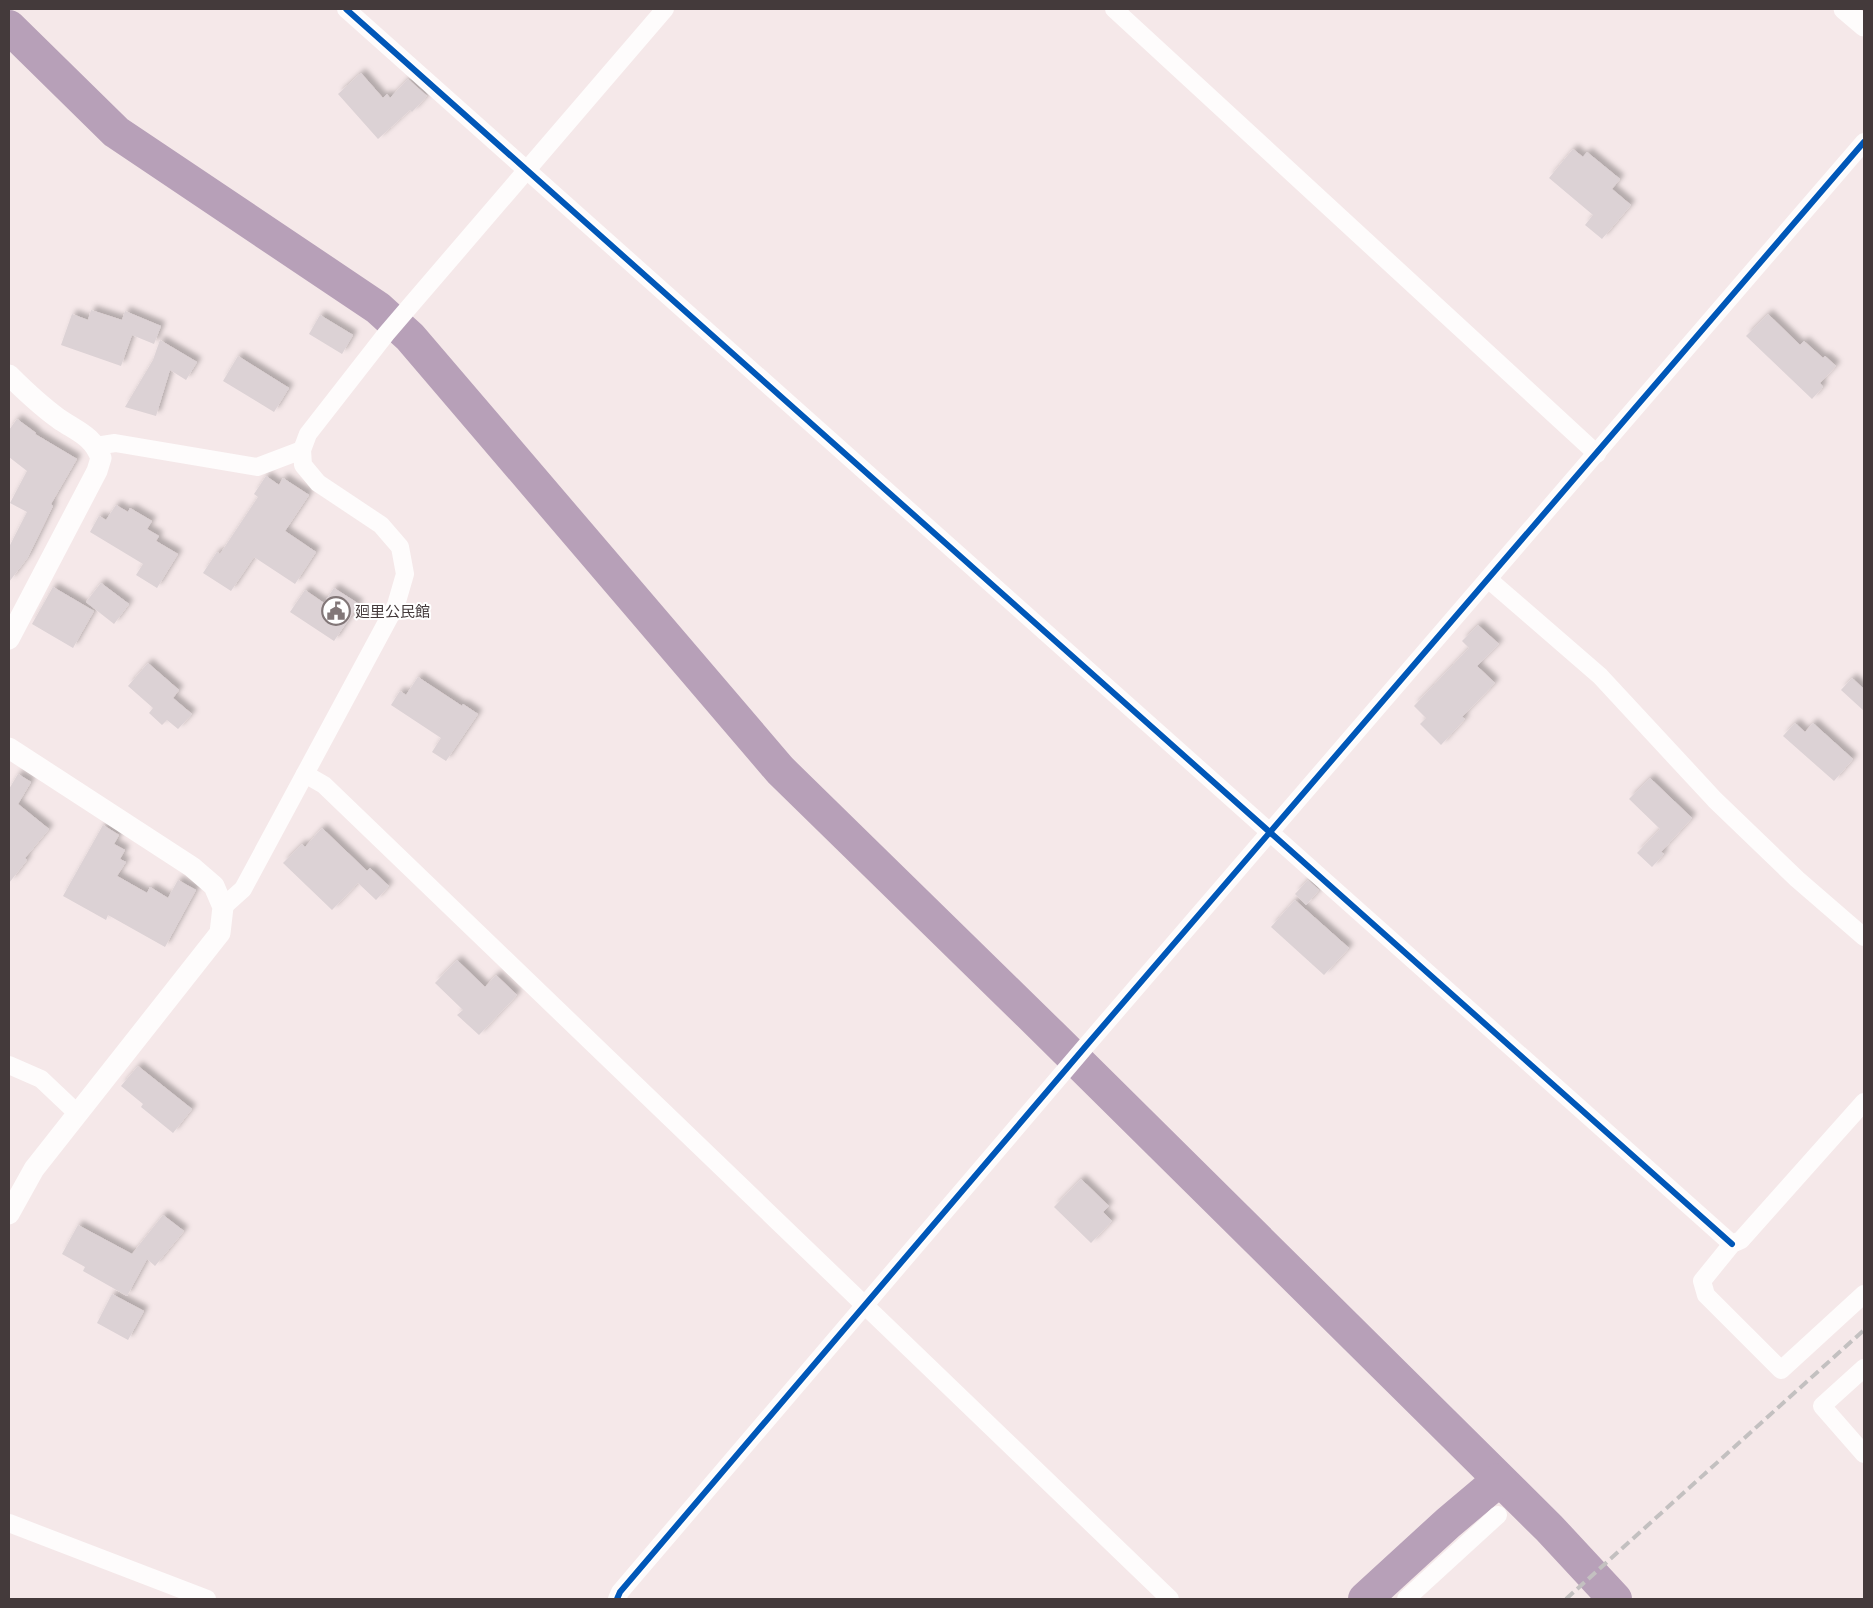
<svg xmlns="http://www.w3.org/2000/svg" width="1873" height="1608" viewBox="0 0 1873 1608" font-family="'Exo 2','Noto Sans JP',sans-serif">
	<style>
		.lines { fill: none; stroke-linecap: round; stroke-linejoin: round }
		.river { stroke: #b7a0b8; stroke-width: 34 }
		.building { fill: #dcd2d5; filter: url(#shadow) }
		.minor { stroke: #fefcfc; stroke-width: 18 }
		.tertiary { stroke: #fefcfc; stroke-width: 21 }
		.rail { stroke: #c3c0c0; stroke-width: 4; stroke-dasharray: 10 5; stroke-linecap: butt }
		.cycleway-casing { stroke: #fff; stroke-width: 9 }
		.cycleway { stroke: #0057b8; stroke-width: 6 }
		.labels { text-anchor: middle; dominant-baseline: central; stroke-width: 4; stroke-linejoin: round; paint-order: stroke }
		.poi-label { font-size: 15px; fill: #443a3b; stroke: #fff; text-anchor: start }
	</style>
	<defs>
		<filter id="shadow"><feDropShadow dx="4.5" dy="-4.5" stdDeviation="2.5" flood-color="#0004"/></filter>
	</defs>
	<rect width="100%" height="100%" fill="#f5e8e9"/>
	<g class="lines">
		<g class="river">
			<path d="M9,27L116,132L378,308L410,337L780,770L1053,1037L1549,1528L1615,1599"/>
			<path d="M1365,1599L1448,1523L1499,1480"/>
		</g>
	</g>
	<g class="building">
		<path d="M361,73L383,98L387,94L390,98L408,79L427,96L412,112L410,110L378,139L338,94Z"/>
		<path d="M1573,149L1583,157L1587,152L1620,179L1612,189L1631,205L1602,239L1585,225L1593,215L1549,178Z"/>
		<path d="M91,310L122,320L125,311L161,326L154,344L132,335L121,366L61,345L72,314L88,320Z"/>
		<path d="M1768,314L1800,345L1804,341L1823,358L1825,356L1836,366L1820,383L1823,387L1812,399L1746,336Z"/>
		<path d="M320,315L353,335L342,354L309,334Z"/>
		<path d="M160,340L197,362L186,380L170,370L156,416L125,407L153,360Z"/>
		<path d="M238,356L289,388L274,412L223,381Z"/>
		<path d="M17,419L36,433L35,434L77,459L51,504L53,506L28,557L9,582V547L27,512L10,503L27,471L9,457V430Z"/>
		<path d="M266,476L279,485L283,478L309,495L285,531L316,552L295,584L254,557L231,591L203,573L217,552L220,554L258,497L254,494Z"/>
		<path d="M116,505L128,512L130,508L152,521L147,529L159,536L156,541L178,554L157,588L136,575L143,564L90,532L99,516L106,520Z"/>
		<path d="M101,583L129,604L114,624L86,602Z"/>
		<path d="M53,587L94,611L73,648L32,624Z"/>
		<path d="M334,588L359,604L334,641L290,612L305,590L324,603Z"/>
		<path d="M1478,625L1499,644L1477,666L1495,683L1462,717L1465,719L1441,745L1420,724L1426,718L1414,706L1469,648L1462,641Z"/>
		<path d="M148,663L179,690L173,698L192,714L178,729L167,720L162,725L149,713L153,708L128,686Z"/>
		<path d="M418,677L462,706L463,704L478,714L446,761L432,752L441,738L391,705L400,691L406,695Z"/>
		<path d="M1852,678L1864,689V711L1841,690Z"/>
		<path d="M1795,723L1805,732L1813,723L1853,759L1834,781L1783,736Z"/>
		<path d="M18,774L31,782L18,804L49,829L25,858L27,860L9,883V789Z"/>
		<path d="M1650,778L1692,818L1661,852L1664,854L1652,867L1637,853L1660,829L1629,799Z"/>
		<path d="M103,825L119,835L114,844L125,850L120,859L126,862L117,876L147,893L150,887L168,898L178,880L196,890L165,947L108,915L106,920L63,896Z"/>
		<path d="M322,828L367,871L370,868L389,886L376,900L358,883L332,910L283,863L302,844L305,847Z"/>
		<path d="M1308,880L1319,890L1306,905L1295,894Z"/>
		<path d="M1295,900L1349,948L1324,975L1271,927Z"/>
		<path d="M457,960L485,987L496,975L517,995L479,1035L457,1015L463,1010L435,983Z"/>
		<path d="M138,1066L192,1109L173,1133L141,1107L143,1104L121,1086Z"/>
		<path d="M1081,1179L1109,1206L1103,1212L1112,1221L1091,1243L1054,1207Z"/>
		<path d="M163,1215L184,1231L155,1266L147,1259L127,1296L83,1271L85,1267L62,1254L78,1225L132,1254Z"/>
		<path d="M112,1294L144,1311L128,1340L97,1323Z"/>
	</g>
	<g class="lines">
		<g class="minor">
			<path d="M346,9L1732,1244"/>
			<path d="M1114,9L1597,454"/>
			<path d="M96,446L115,443L257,467L302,450"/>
			<path d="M1488,579L1600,676L1715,800L1797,879L1864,937"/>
			<path d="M305,774L324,785L1170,1599"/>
			<path d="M223,907L243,889L396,605L405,574L400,547L381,525L318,483L303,465L302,450L308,434L386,334L665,9"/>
			<path d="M9,1065L41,1079L78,1114"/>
			<path d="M1864,1102L1741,1240L1732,1244L1702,1281L1706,1295L1781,1370L1864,1294"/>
			<path d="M1864,1368L1822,1406L1864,1454"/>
			<path d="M9,1523L207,1599"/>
			<path d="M617,1599L620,1592L1085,1047L1864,142"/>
			<path d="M1406,1599L1498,1515"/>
		</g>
		<g class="tertiary">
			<path d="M1844,9L1864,26"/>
			<path d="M9,375C25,391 41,406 59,419C78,432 93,436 101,458L97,471L9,639"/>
			<path d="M9,748L192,867L214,886L223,907L220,933L34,1169L9,1214"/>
		</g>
		<path class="rail" d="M1566,1599L1864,1330"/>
		<defs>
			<g id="cycleway">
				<path d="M346,9L1732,1244"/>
				<path d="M617,1599L620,1592L1085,1047L1864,142"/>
			</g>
		</defs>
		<use href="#cycleway" class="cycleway-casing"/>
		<use href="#cycleway" class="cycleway"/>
	</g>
	<defs>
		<symbol id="civic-ring" viewBox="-11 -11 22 22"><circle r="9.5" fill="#fff" stroke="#827778" stroke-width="1.5"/><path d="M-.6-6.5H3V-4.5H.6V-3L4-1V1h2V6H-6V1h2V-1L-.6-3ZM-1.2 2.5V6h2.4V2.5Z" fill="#827778"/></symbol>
	</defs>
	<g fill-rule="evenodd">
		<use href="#civic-ring" x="320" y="595" width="32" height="32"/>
	</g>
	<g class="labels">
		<g class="poi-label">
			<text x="355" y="611">廻里公民館</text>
		</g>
	</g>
	<rect width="1873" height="1608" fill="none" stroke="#443a3b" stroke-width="20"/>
</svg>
